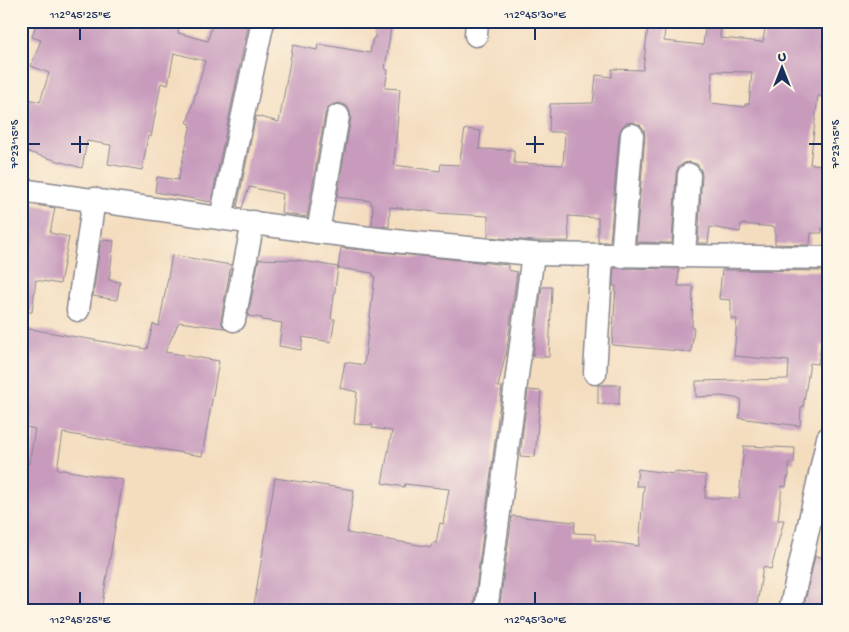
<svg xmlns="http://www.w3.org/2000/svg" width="849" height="632" viewBox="0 0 849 632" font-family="'Gochi Hand',sans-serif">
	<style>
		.building { fill: #c89bbd; fill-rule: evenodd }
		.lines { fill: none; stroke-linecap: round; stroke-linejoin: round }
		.minor-casing { stroke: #88868e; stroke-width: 25 }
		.minor { stroke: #fff; stroke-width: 22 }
		.ticks { fill: none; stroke: #1b2f5e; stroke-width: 2 }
		.neatline { fill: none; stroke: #1b2f5e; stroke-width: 2 }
		.ticks-label { font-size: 12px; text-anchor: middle; fill: #1b2f5e }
	</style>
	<rect width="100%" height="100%" fill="#fcf5e5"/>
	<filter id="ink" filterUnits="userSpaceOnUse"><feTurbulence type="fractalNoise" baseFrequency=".02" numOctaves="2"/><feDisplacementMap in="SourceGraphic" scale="10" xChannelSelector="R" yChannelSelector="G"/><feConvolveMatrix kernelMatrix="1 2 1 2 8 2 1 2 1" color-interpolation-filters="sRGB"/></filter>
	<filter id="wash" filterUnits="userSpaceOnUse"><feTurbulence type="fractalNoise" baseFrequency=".0096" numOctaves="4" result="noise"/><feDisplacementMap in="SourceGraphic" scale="20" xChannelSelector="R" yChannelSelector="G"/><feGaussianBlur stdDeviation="1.12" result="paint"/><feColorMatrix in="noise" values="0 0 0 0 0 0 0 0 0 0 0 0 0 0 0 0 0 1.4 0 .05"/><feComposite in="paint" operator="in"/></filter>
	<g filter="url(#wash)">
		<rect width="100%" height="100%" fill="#f4ddbf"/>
		<g id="blocks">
			<g class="building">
				<path d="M37,21H180L178,33L208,41L213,21H221L248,27L211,202L155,192L157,177L178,180L191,124L187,123L205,61L174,53L168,85L161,83L151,137L148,136L142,170L108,164L111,145L87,141L82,168L21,150V97L40,102L49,73L31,66L41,40L32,37Z"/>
				<path d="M376,21H392L385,69L388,70L385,88L400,89L394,165L440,171L441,164L459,165L465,129L481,131L479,149L514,150V163L563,165L565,132H549L550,104L593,103L596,75L612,77V69L643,70L648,26L665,28L664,41L703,45L706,21H721L720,38L763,42L766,21H826L822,48H828V97L818,96L810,164L828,165V228H822V233H811L810,245L775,244V227L741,224L740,232L710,227L708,243H698L702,175L701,170L697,164L689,162L684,163L678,167L676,174L672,243L636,242L645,136L644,129L640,125L633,122L626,123L622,127L619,134L610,242H598V218L568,216L569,241H534L488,237V216L436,213V212L390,207L389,227L372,225L373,205L371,204V201L337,197L351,118L350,112L347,106L340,103L334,104L328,107L325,114L307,217L281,213L283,194L249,187L242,208L237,207L256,116L279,122L293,45L317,50L318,44L370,53L373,38H375ZM712,71L752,72L749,104H745V107L711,103Z"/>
				<path d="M21,203L55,208L50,233L69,237L60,284L36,280L32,312H21Z"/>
				<path d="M101,240L114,241L109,280L120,282L117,300L93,296Z"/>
				<path d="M341,248L508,265V270L517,272L506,356H505L498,387H502L473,611H253L275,478L354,490L347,533L431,547L432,543H436L440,523L443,524L449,489L405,484L404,487L382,483L392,431L372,428L373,425L354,424L357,392L340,388L345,362L364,365L375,276H373V273L338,268Z"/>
				<path d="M172,255L231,265L221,318L222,324L224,328L179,322L165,352L219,361L202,456L63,433L57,469L123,480L101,611H21V462L29,464L35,429L21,426V342L24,328L147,349L153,324L159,326Z"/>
				<path d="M259,259L297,260L338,267L331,319H335L331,342L303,337L301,350L279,346L282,323L262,320V318L248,316Z"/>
				<path d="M614,268L679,269L678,286H693L692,328H694L691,352L612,345L616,286H613Z"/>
				<path d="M722,270L828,271V348L821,345L818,364L810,363L803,407H801L800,426L739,418L741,399L722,396L696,397V381L788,379L789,361L734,356L737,319H731V300L719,299Z"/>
				<path d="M542,287H552L549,357H533Z"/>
				<path d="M598,385H620L619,404H598Z"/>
				<path d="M528,390L541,391L535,457L520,456Z"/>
				<path d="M744,446L795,448L794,463H789V477H787L786,487L782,486L778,520H784L771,569L763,567L756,611H499L512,516L575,522L574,533L595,534V540L639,546L644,486H636L638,469L674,474V472L706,475L705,498H739Z"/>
				<path d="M815,556L828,558V588L824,611H803Z"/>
			</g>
		</g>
	</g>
	<g filter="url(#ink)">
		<use href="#blocks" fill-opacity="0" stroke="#88868e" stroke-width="1"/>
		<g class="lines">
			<defs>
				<g id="minor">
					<path d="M476,35L477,21"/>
					<path d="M21,190L318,232L404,242L533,254L828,258"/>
					<path d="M221,218L263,21"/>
					<path d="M318,232L338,116"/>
					<path d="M622,256L632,135"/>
					<path d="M684,256L689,175"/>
					<path d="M78,310L94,199"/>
					<path d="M234,320L253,222"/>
					<path d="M595,373L602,255"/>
					<path d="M486,611L533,254"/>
					<path d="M790,611L828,438"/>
				</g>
			</defs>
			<use href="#minor" class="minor-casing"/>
			<use href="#minor" class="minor"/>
		</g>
	</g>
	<path class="ticks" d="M80,28V40M535,28V40M80,136V153M535,136V153M28,144H40M71,144H89M526,144H544M809,144H822M80,592V604M535,592V604"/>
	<rect width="849" height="632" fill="none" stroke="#fcf5e5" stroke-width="55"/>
	<g transform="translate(782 68)" stroke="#fcf5e5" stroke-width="4" paint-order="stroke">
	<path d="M0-4L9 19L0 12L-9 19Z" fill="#1b2f5e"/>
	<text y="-8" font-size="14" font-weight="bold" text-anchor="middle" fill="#1b2f5e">U</text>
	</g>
	<rect x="28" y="28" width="794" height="576" class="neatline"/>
	<g class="ticks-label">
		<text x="80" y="18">112°45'25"E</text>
		<text x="535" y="18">112°45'30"E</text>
		<text transform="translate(14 144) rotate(-90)" y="4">7°23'15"S</text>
		<text transform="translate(835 144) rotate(-90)" y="4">7°23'15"S</text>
		<text x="80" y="623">112°45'25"E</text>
		<text x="535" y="623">112°45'30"E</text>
	</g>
</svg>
